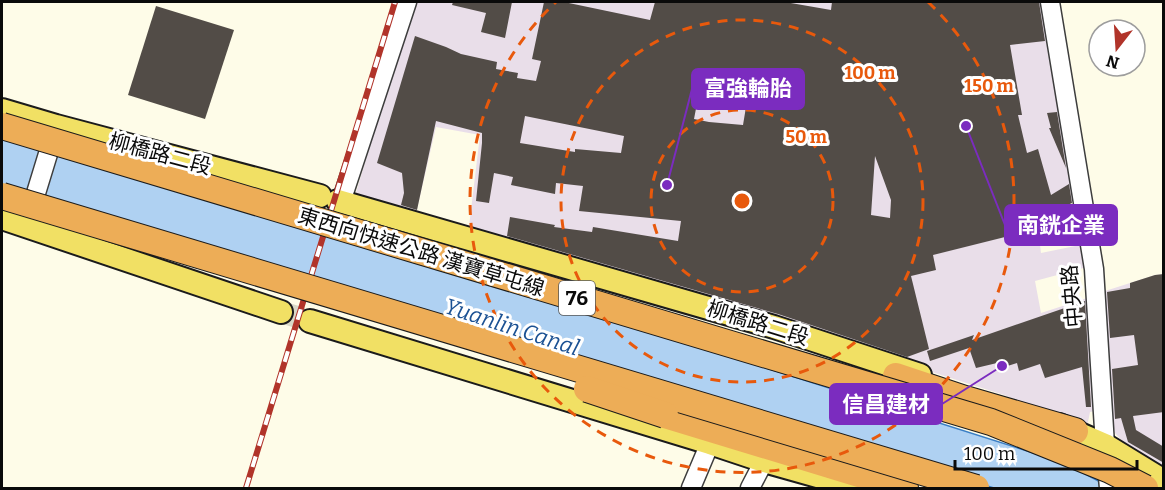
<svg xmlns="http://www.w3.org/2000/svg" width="1165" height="490" viewBox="0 0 1165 490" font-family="Bitter,'Noto Sans TC',serif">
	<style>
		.industrial { fill: #e9dee9 }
		.water { fill: #afd1f2; stroke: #3a7ec5; stroke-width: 1.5 }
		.building { fill: #524c47; fill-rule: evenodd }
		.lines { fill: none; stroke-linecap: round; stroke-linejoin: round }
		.major-tunnel { stroke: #d9d8c7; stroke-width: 22; stroke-dasharray: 22 11; stroke-linecap: butt }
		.minor-casing { stroke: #3d3d3d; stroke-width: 21 }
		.major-casing { stroke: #1b1b1b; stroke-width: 26 }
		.highway-casing { stroke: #1b1b1b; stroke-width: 28 }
		.minor { stroke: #fff; stroke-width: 18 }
		.major { stroke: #f1e064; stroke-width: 22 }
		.highway { stroke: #edad57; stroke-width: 26 }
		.rail-casing { stroke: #b1342a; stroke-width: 6 }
		.rail { stroke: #fff; stroke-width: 4; stroke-dasharray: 11; stroke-linecap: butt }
		.highway-bridge-casing { stroke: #1b1b1b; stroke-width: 28; stroke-linecap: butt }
		.highway-bridge { stroke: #edad57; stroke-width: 26 }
		.ring { fill: none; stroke: #e8590c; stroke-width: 3; stroke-dasharray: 10 8 }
		.labels { text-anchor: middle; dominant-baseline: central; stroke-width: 6; stroke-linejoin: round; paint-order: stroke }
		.shield { fill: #fff; stroke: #545454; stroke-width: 1.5 }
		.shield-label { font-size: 20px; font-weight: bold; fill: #0a0a0a }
		.street-label { font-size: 21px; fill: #0a0a0a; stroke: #fff }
		.water-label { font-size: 22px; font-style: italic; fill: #1b5193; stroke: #fff }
		.centre { fill: #e8590c; stroke: #fff; stroke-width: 3 }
		.ring-label { font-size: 18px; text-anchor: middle; font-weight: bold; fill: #e8590c; stroke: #fff; stroke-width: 6; stroke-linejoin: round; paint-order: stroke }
		.leader { fill: none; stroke: #7b2cbf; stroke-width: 2 }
		.callout-dot { fill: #7b2cbf; stroke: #fff; stroke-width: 2 }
		.callout { fill: #7b2cbf; stroke: #7b2cbf; stroke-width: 2 }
		.callout-label { font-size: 22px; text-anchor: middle; font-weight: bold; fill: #fff }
	</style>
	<rect width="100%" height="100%" fill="#fefce8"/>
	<g class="industrial">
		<path d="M413,2H1043L1046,41L1062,129L1081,172L1088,193L1062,208L1073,220L1038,229L1041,253L1090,243L1087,267L1035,281L1041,313L1087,298L1095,411L1090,412L1087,427L1004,395L897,361L468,235L480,135L436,127L415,218L354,199Z"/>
		<path d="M1163,274V466L1123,442L1115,433L1112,419L1102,292L1155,275Z"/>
	</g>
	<path class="water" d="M2,135L543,297L1062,462L1112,488H994L2,189Z"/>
	<g class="building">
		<path d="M453,2H512L505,38L481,32L486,13L452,5Z"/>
		<path d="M544,2H564L650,20L655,2H785L831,10L832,2H1039L1045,41L1010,45L1022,115H1018L1027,153L1038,149L1051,195L1069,184L1072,203L1061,208L1073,220L933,255L936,270L911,276L929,349L907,357L778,314L507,236L510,217L555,225L554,227L592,232L593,227L678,241L681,221L579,211L583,186L556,183L555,194L511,185L513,177L494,173L489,203L476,201L482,143V133L436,121L417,210L401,205L404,193L402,173L377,163L415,36L446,47L461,54L497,62L496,69L518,73L517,78L536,81L541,61L532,59ZM699,93L747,101L743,125L709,122L694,119ZM525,116L624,136L621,153L575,149V152L520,143ZM875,156L891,200L890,218L871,215Z"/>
		<path d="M156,6L234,30L205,119L128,95Z"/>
		<path d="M1057,112L1066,168L1049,128H1051L1047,113Z"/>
		<path d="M1164,274V412L1133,416L1136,430L1164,447V463L1128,442L1121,418L1115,419L1112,369L1138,365L1134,335L1110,338L1107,292L1130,288V283L1155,275Z"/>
		<path d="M1085,301L1091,407H1086L1082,367L1045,378L1040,364L1019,371L1017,363L998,369L997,363L976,368L969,348L930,361L927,351L974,335L972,340Z"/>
	</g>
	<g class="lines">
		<path class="major-tunnel" d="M281,312L310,321"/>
		<defs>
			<g id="minor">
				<path d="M1050,2L1094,269L1105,445L1109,488"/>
				<path d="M341,202L407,2"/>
				<path d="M29,216L55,131"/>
				<path d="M691,488L710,443"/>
				<path d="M750,488L764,461"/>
			</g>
			<g id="major">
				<path d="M2,110L56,126L320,196"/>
				<path d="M338,201L774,327L920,375"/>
				<path d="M2,218L281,312"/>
				<path d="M310,321L710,443L764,461L860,488"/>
				<path d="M1059,425L1105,445L1164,481"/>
			</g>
			<g id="highway">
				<path d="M896,376L965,399L1075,431"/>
				<path d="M665,415L905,488"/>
			</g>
		</defs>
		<use href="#minor" class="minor-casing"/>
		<use href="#major" class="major-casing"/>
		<use href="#highway" class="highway-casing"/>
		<use href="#minor" class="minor"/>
		<use href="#major" class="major"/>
		<use href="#highway" class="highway"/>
		<defs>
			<path id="rail" d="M246,488L395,2"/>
		</defs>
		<use href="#rail" class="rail-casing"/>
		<use href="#rail" class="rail"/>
		<defs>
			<g id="highway-bridge">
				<path d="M2,126L991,422L1110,470L1145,488"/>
				<path d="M2,196L976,488"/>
				<path d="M587,389L665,415"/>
			</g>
		</defs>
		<use href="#highway-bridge" class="highway-bridge-casing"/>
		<use href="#highway-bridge" class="highway-bridge"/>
	</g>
	<g class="ring">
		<circle cx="742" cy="201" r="91"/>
		<circle cx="742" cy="201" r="181"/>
		<path d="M928 2A272 272 0 1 1 556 2"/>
	</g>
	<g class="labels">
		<rect class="shield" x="559" y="281" width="36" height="34" rx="4.5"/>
		<g class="shield-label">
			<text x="577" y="298">76</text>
		</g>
		<g class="street-label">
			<text transform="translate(160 154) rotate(15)">柳橋路二段</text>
			<text transform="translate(421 252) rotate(17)">東西向快速公路 漢寶草屯線</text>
			<text transform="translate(1072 296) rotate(-95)">中央路</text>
			<text transform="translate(758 323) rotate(17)">柳橋路二段</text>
		</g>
		<g class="water-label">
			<text transform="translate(512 327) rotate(18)">Yuanlin Canal</text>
		</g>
	</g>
	<circle cx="742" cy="201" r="9" class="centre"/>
	<g class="ring-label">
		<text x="870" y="79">100 m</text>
		<text x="989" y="92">150 m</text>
		<text x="806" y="143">50 m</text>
	</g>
	<path class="leader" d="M667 185L692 89M966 126L1005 225M1002 366L942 404"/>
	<g class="callout-dot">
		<circle cx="667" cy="185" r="6"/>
		<circle cx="966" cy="126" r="6"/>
		<circle cx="1002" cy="366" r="6"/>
	</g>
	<g class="callout">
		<rect x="692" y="69" width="112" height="40" rx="6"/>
		<rect x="1005" y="205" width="112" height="40" rx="6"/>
		<rect x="830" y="384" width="112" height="40" rx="6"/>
	</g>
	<g class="callout-label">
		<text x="748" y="96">富強輪胎</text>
		<text x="1061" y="233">南銧企業</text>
		<text x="886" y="412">信昌建材</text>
	</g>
	<rect width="1165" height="490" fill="none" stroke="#0a0a0a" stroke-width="6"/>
	<g transform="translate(1117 48) rotate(197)"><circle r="28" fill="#ffffff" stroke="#9d9d9d" stroke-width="1.5"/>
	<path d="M0-4.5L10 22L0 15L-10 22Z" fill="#b1342a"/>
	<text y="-9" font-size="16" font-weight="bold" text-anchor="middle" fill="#0a0a0a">N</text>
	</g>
	<path d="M955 460v9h182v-9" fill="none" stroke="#0a0a0a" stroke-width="3"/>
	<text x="964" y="460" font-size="18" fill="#0a0a0a" stroke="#ffffff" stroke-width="4.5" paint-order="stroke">100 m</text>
</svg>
